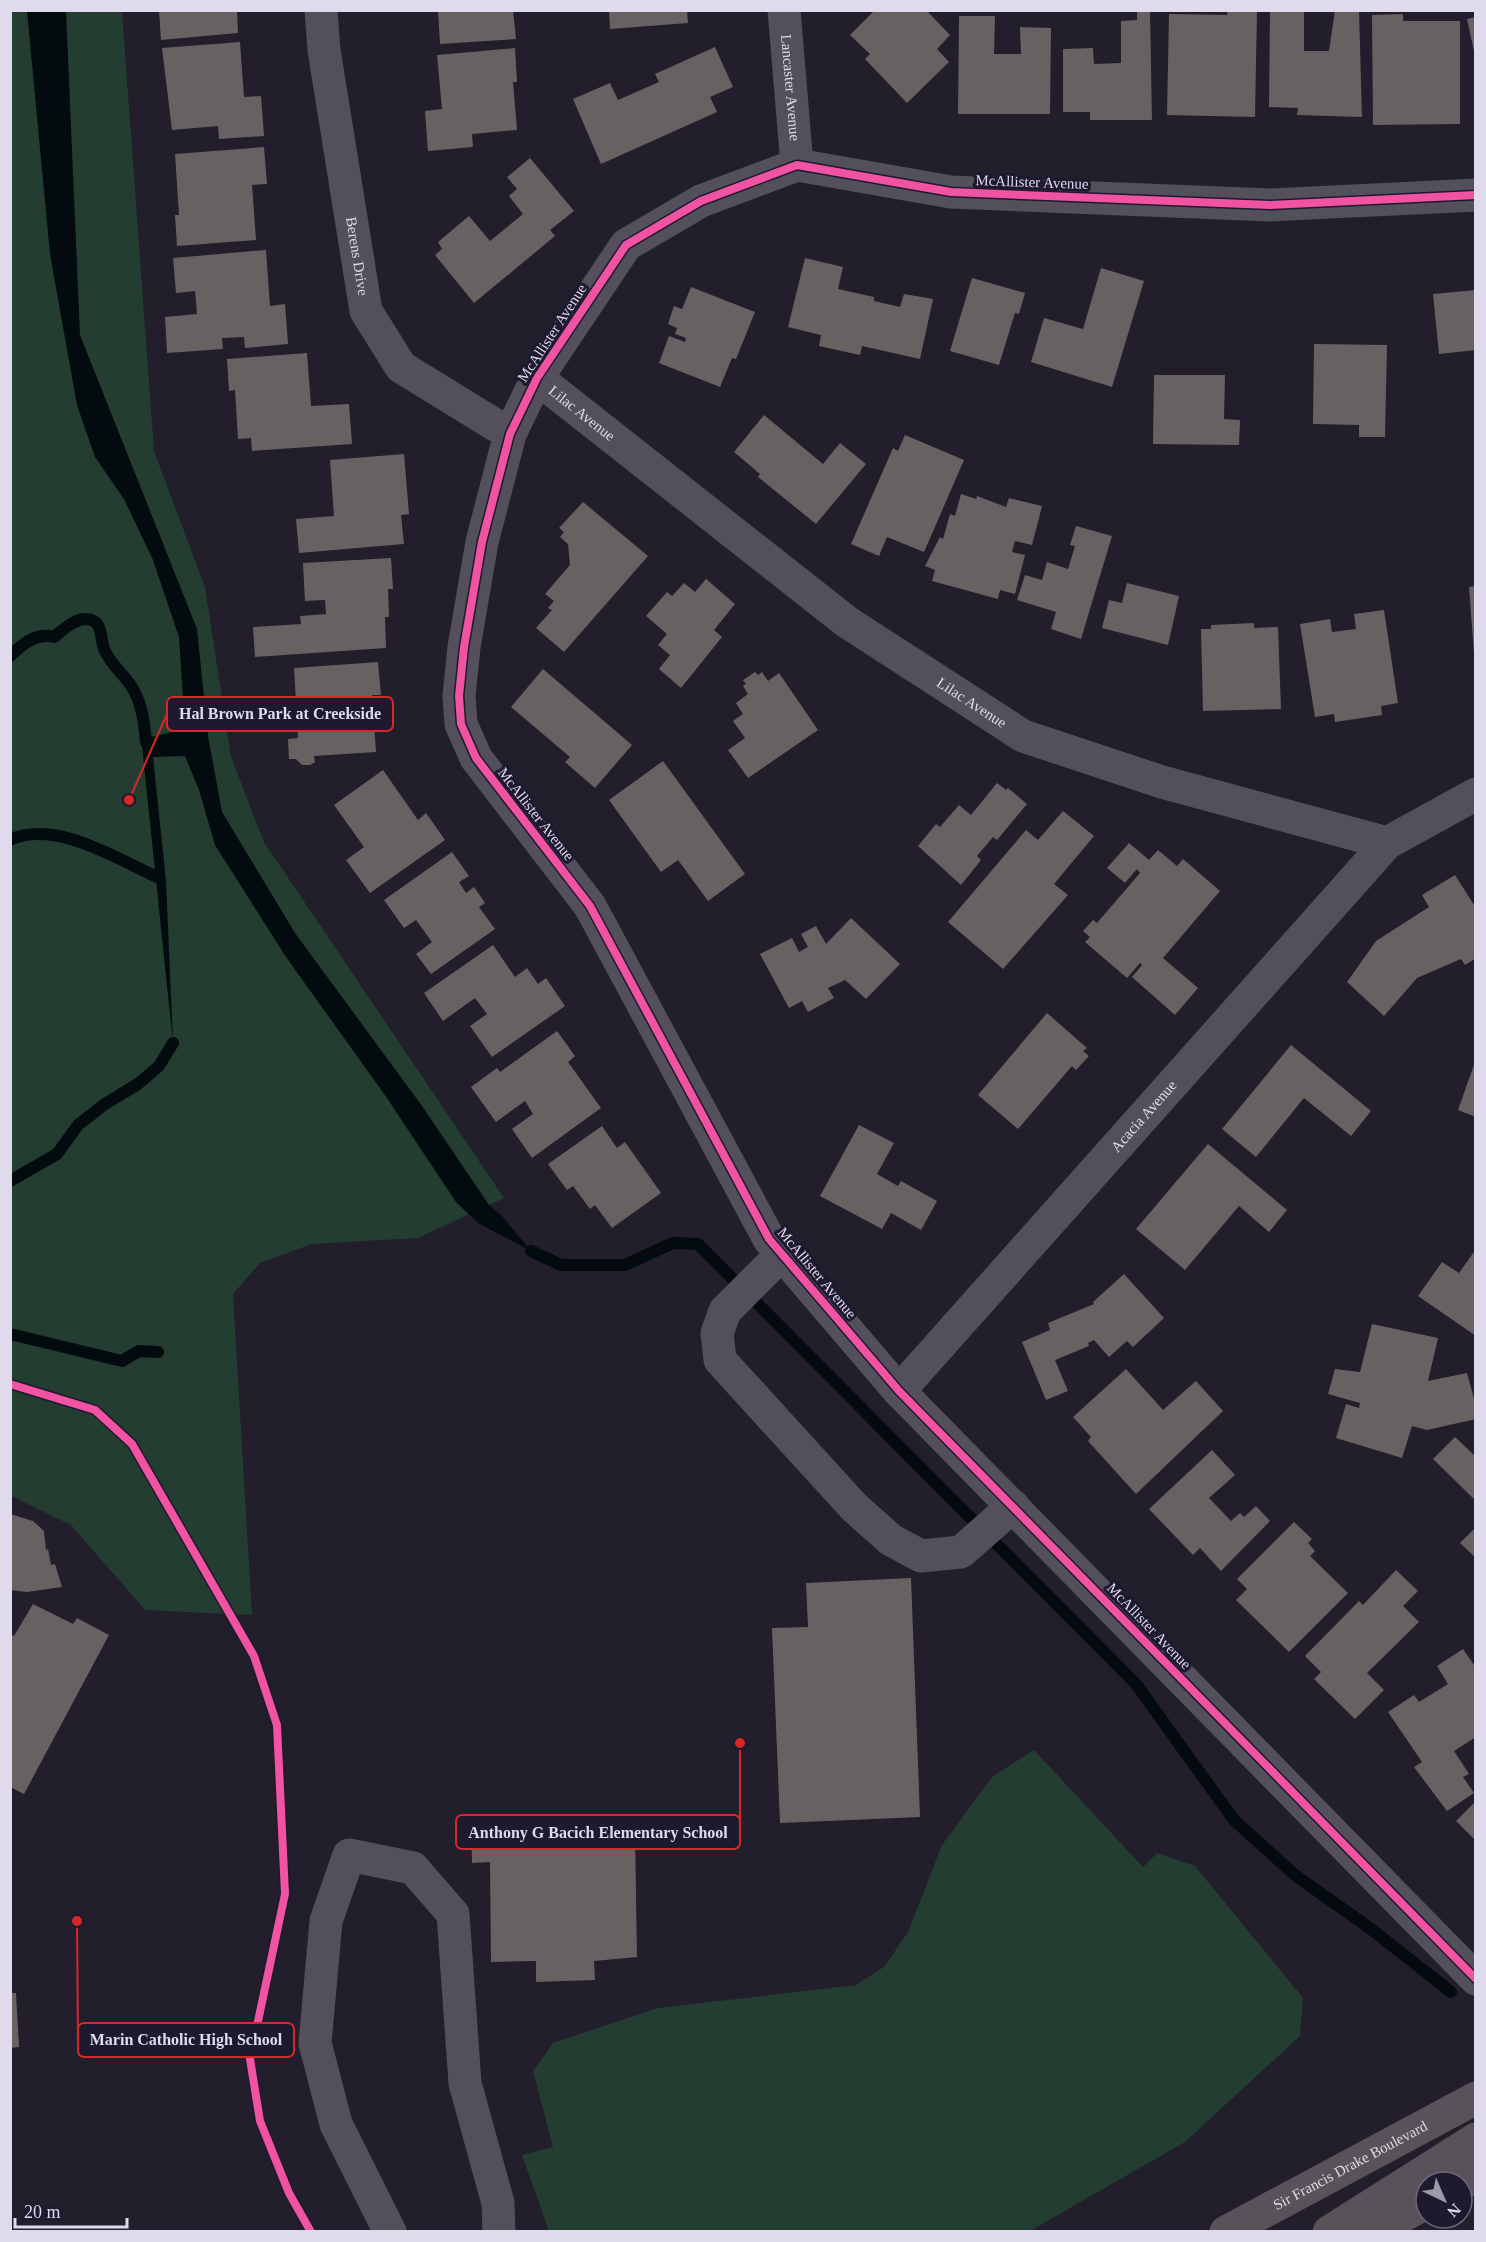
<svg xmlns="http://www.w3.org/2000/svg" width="1486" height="2242" viewBox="0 0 1486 2242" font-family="'Times New Roman',serif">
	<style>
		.green { fill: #233d30 }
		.water { fill: #030b0f }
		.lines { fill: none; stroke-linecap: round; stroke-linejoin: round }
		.stream { stroke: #030b0f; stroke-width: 12 }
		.building { fill: #676261 }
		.minor { stroke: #53505b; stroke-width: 33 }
		.major { stroke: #595258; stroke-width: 33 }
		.cycleway-casing { stroke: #1f1930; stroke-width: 11 }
		.cycleway { stroke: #f153a3; stroke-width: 8 }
		.labels { text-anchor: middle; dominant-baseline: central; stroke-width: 6; stroke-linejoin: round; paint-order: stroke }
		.street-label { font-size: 15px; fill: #dfdbec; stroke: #1f1930 }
		.leader { fill: none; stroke: #d62828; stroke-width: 2 }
		.callout-dot { fill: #d62828; stroke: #1f1930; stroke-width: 2 }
		.callout { fill: #1f1930; stroke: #d62828; stroke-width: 2 }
		.callout-label { font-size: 16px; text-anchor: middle; font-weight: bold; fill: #dfdbec }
	</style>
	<rect width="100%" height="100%" fill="#221e2b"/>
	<g class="green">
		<path d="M10,11H122L154,451L205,587L231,757L264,842L504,1198L418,1238L312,1244L260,1263L233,1294L252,1615L145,1610L71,1525L11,1496Z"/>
		<path d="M1034,1750L1143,1867L1157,1853L1195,1866L1303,1998L1300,2036L1185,2142L1030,2231H549L522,2155L553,2147L533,2071L553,2043L658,2008L856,1985L884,1967L908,1932L942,1845L992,1777Z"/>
	</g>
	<path class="water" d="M27,11H66L80,335L197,629L208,736L222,812L295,933L422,1106L489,1205L501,1215L531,1251L478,1223L456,1202L387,1098L286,957L215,845L199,790L185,756L153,757L166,881L173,1043L142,746L151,737L185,729L179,637L153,560L124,499L95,457L77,405L50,254Z"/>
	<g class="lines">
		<g class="stream">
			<path d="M10,656C23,644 36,632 54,637C63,630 74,619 86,619C105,620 99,640 105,651C111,664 122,673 130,684C142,702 144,721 146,742"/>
			<path d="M10,840C55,819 117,859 157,877"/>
			<path d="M10,1181L57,1154L78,1125L105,1104L138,1084L159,1066L173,1043"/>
			<path d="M531,1251L561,1265H625L673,1243L698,1244L1136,1684L1234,1820L1295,1875L1371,1929L1451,1992"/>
			<path d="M10,1334L122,1361L139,1351L158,1352"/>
		</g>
	</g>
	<g class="building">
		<path d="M159,10H237L238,33L161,40Z"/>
		<path d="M438,10H513L516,39L440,44Z"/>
		<path d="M609,10H687L688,23L610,29Z"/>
		<path d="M875,10H926L950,35L937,49L949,62L907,103L865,59L870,54L850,35Z"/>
		<path d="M1137,10H1150L1152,120H1090V112H1063V49L1093,48L1094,64L1121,63V21L1137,20Z"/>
		<path d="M1228,10H1257L1255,117L1167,115L1169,14L1227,15Z"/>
		<path d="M1270,10H1304V51H1329L1335,10H1359L1362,117L1297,115L1298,108L1269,107Z"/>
		<path d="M1403,14V21H1460V124L1373,125L1372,15Z"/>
		<path d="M959,16H995L994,54H1021L1020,27L1051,28L1050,114H958Z"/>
		<path d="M1476,17V56H1475L1467,19Z"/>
		<path d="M240,42L244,97L261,96L264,136L219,139L218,126L172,130L162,48Z"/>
		<path d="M715,47L733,87L710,97L717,112L601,164L573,99L610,83L618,100L659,82L655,74Z"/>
		<path d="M515,48L517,82H513L517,130L472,134L473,147L428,151L425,111L442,109L437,55Z"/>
		<path d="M264,147L267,184L252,185L256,240L177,246L175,215H179L175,154Z"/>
		<path d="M530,158L574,211L550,230L555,236L474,303L435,255L442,249L438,242L469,216L490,241L523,214L509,196L517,189L507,177Z"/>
		<path d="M266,250L270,306L285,304L288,344L245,348L244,337L222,338L223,349L167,353L165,317L197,314L195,291L176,293L173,258Z"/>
		<path d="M805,258L843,267L838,289L874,297V301L900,307L904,294L933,299L920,359L862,346L860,355L819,346L821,335L788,327Z"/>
		<path d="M1101,268L1144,281L1112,387L1031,362L1044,318L1083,329Z"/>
		<path d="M972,278L1025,293L1019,314L1015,313L999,365L950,351Z"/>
		<path d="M691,287L755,312L736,359L732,358L720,387L659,363L669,336L685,342L686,338L675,334L677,328L668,324L674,306L682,309Z"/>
		<path d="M1476,290V350L1439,354L1433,294Z"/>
		<path d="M1314,344L1387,345L1385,437H1359V425L1313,424Z"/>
		<path d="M307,353L311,406L349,404L352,444L252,451L251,438L238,439L235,390L229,391L227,359Z"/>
		<path d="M1154,375H1225L1224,419L1240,420L1239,445L1153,444Z"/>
		<path d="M764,415L823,464L840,443L866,464L816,524L758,477L760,474L734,452Z"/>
		<path d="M905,435L964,460L924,552L887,537L879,556L851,544L893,448L898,451Z"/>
		<path d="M404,454L409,514L401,515L404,544L299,553L296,519L334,516L330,460Z"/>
		<path d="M961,494L976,499L977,496L1006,507L1009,498L1042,506L1032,545L1015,541L1012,552L1025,555L1015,594L1000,590L998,599L932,581L935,570L925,566L940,537L943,539L950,514L955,516Z"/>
		<path d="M583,502L648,556L564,652L536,628L552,610L548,608L554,601L545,594L570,565L568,544L560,537L564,532L559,528Z"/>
		<path d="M1076,526L1112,536L1081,639L1051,629L1056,612L1017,600L1025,575L1042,580L1047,562L1068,569L1075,546L1070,545Z"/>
		<path d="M391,558L393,589H388L389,617H385L386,648L255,657L253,627L301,624L300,616L326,614L325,600L305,601L303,563Z"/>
		<path d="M706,579L735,604L714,630L722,637L681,688L659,669L670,655L658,645L667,634L646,616L667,592L672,596L684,583L695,592Z"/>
		<path d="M1127,583L1179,596L1168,645L1102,628L1109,600L1122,603Z"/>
		<path d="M1476,586V654H1474L1469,587Z"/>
		<path d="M1384,610L1398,703L1381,706L1382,715L1335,722L1334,714L1315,717L1300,624L1330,619L1332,632L1356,629L1354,614Z"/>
		<path d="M1254,623V628L1278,627L1281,709L1203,711L1201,629H1211V625Z"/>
		<path d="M378,662L381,695H372L376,752L314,756L315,762L310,765H302L296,759H289L288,739L298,738L294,668Z"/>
		<path d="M543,669L632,745L595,788L565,762L570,757L511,707Z"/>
		<path d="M755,672L758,675L762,672L768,681L779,673L818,730L748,778L728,750L745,738L733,721L743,714L736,703L748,694L743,686L746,684L743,680Z"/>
		<path d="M663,761L745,874L708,901L678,860L661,872L609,800Z"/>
		<path d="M383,770L418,820L426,813L445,840L370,893L346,860L364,847L334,805Z"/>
		<path d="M997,783L1006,790L1008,788L1027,804L997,840L993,837L977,856L981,860L961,885L918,846L936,824L940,827L959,805L971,815Z"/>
		<path d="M1063,811L1094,836L1054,884L1068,895L1003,969L948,922L1026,830L1038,840Z"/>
		<path d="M1129,843L1149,860L1158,850L1177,866L1183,859L1220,891L1163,958L1198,988L1175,1015L1132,977L1142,965L1140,963L1127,978L1085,942L1090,937L1083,931L1093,920L1097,923L1140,873L1137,869L1125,883L1107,868Z"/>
		<path d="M452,852L469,876L459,882L466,893L474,887L485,903L479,907L495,929L431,974L416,954L432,942L416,920L404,928L384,900Z"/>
		<path d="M1455,875L1476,908V958L1465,965L1461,959L1417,978L1384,1016L1347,982L1376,941L1429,907L1422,895Z"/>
		<path d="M851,918L900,964L866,999L845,980L828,988L834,998L808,1012L802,1001L789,1008L760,954L792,938L799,952L808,947L801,934L816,926L826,944Z"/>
		<path d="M493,945L515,977L527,968L538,984L546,978L565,1006L492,1057L470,1026L487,1014L475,998L443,1021L424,993Z"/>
		<path d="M1047,1013L1087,1048L1083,1051L1089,1056L1076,1070L1072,1066L1018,1129L978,1095Z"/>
		<path d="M557,1031L575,1056L568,1062L601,1108L532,1158L512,1129L533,1114L525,1101L496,1122L471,1087L497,1068L500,1072Z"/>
		<path d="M1291,1045L1371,1111L1351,1136L1304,1098L1256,1157L1222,1129Z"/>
		<path d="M1475,1062H1476V1117L1458,1110Z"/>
		<path d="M859,1125L894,1143L877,1174L898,1186L901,1181L937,1201L921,1230L891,1213L882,1229L820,1196Z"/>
		<path d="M602,1126L617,1148L625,1142L661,1193L612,1228L595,1205L590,1209L573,1186L567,1190L548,1164Z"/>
		<path d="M1208,1144L1287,1210L1269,1232L1239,1206L1185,1270L1136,1229Z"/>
		<path d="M1476,1249V1336L1418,1296L1442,1262L1459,1273Z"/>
		<path d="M1124,1274L1164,1318L1133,1347L1127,1341L1109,1357L1094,1340L1088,1343L1089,1346L1055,1360L1068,1391L1046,1400L1022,1342L1050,1330L1048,1323L1094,1304L1093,1302Z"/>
		<path d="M1372,1324L1438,1338L1428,1381L1467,1373L1476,1406V1419L1427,1430L1412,1426L1402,1458L1336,1438L1346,1404L1359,1408L1360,1403L1328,1394L1335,1369L1360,1372Z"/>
		<path d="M1126,1369L1163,1410L1196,1381L1223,1411L1136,1494L1088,1441L1091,1437L1073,1417Z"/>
		<path d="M1455,1437L1476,1457V1501L1433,1459Z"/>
		<path d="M1212,1450L1235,1475L1209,1498L1231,1521L1240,1513L1244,1517L1256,1506L1270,1521L1221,1571L1200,1548L1193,1555L1149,1509Z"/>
		<path d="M10,1514L33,1521L44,1531L46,1550L48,1549L51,1565L55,1564L62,1587L27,1592L10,1590Z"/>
		<path d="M1294,1522L1312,1539L1308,1543L1315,1551L1310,1556L1348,1593L1289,1652L1236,1600L1247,1589L1237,1579Z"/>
		<path d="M1476,1527V1558L1460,1543Z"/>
		<path d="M1396,1570L1418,1591L1403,1606L1419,1622L1367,1673L1384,1690L1355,1719L1314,1679L1321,1672L1305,1656L1359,1601L1363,1605Z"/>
		<path d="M911,1578L920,1817L780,1823L772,1628L808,1627L806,1583Z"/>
		<path d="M33,1604L73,1624L77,1618L109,1635L24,1794L10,1787V1634L14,1636Z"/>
		<path d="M1463,1649L1476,1668V1737L1454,1751L1469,1774L1463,1777L1474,1793L1447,1811L1414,1767L1422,1762L1388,1712L1414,1695L1419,1702L1448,1684L1437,1666Z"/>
		<path d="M1476,1801V1841L1456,1821Z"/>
		<path d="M593,1814L594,1835L635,1834L637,1957L594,1961L595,1980L536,1982V1961L491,1962L490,1862L472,1863L471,1817Z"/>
		<path d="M10,1993H16L19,2047L10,2048Z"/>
	</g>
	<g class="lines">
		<g class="minor">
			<path id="s1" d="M321,10L324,50L366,311L401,367L510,434"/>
			<path id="s2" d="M784,10L797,165"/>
			<path d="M1476,195L1270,205L951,192L797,165L701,201L626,245L537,378L510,434L482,542L464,647L459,696L461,724L476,758L590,906L769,1239L899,1391L1476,1979"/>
			<path id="s3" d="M537,378L847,622L1023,736L1162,782L1387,843L1476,794"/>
			<path d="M782,1254L725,1311L717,1333L720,1360L854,1507L891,1540L921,1556L961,1552L1013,1506"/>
			<path id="s4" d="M899,1391L1387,843"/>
			<path d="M390,2232L336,2124L315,2043L326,1921L349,1855L413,1868L453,1914L465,2083L498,2203L499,2232"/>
		</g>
		<g class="major">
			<path d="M1462,2183L1476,2176"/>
			<path id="s5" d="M1226,2232L1476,2098"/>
			<path d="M1329,2232L1476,2139"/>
			<path d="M1373,2232L1426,2203"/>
		</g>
		<defs>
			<g id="cycleway">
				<path d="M1476,195L1270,205L951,192L797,165L701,201L626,245L537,378L510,434L482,542L464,647L459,696L461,724L476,758L590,906L769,1239L899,1391L1476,1979"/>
				<path d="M10,1384L95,1410L132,1444L254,1656L277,1725L285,1894L250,2059L260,2121L289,2193L311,2232"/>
			</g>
		</defs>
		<use href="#cycleway" class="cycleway-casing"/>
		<use href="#cycleway" class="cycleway"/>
	</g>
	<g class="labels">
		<g class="street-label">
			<text stroke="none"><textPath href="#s2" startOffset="78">Lancaster Avenue</textPath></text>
			<text transform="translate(1032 182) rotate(2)">McAllister Avenue</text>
			<text stroke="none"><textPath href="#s1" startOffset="249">Berens Drive</textPath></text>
			<text transform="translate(552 333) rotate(-57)">McAllister Avenue</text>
			<text stroke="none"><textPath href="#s3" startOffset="57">Lilac Avenue</textPath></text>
			<text stroke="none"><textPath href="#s3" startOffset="543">Lilac Avenue</textPath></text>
			<text transform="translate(536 814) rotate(52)">McAllister Avenue</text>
			<text stroke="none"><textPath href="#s4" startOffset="368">Acacia Avenue</textPath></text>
			<text transform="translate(817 1273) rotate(50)">McAllister Avenue</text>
			<text transform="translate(1149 1626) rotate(46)">McAllister Avenue</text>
			<text stroke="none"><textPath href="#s5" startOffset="141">Sir Francis Drake Boulevard</textPath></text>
		</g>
	</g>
	<path class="leader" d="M129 800L167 714M740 1743L740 1832M77 1921L78 2040"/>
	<g class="callout-dot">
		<circle cx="129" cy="800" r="6"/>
		<circle cx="740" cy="1743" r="6"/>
		<circle cx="77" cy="1921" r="6"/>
	</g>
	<g class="callout">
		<rect x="167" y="697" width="226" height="34" rx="6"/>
		<rect x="456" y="1815" width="284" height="34" rx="6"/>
		<rect x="78" y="2023" width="216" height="34" rx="6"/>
	</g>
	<g class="callout-label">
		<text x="280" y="719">Hal Brown Park at Creekside</text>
		<text x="598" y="1838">Anthony G Bacich Elementary School</text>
		<text x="186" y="2045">Marin Catholic High School</text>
	</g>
	<rect width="1486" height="2242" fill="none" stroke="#dfdbec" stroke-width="24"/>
	<g transform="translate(1444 2200) rotate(136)"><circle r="28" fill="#1f1930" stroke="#6c677b" stroke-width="1.5"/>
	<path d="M0-4.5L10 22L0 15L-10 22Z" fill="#9d99a8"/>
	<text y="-9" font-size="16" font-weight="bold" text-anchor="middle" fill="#dfdbec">N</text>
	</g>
	<path d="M15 2218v9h112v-9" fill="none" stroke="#dfdbec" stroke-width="3"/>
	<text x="24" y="2218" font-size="18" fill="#dfdbec" stroke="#1f1930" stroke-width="4.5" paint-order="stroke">20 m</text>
</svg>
